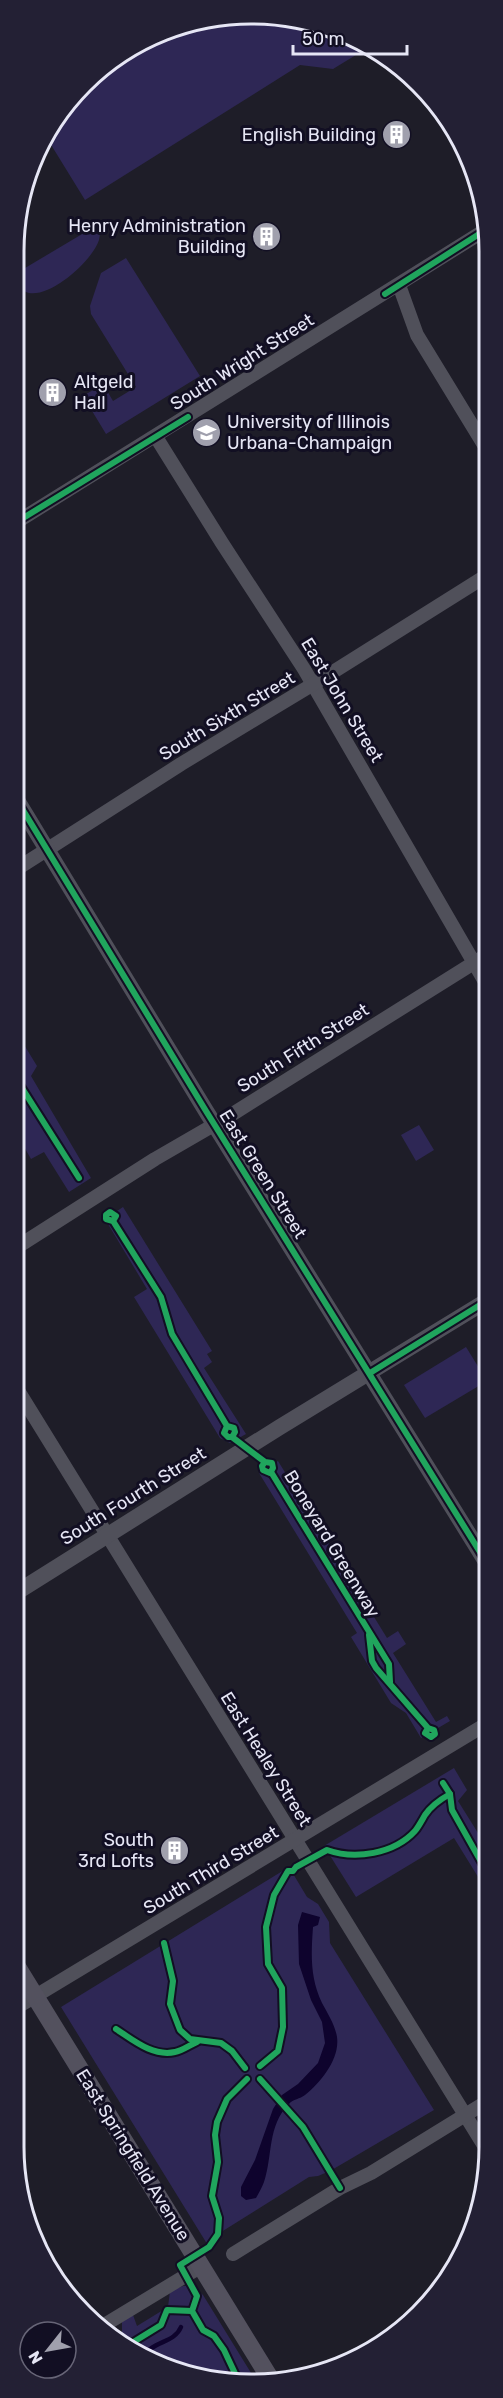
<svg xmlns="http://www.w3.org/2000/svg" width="503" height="2398" viewBox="0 0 503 2398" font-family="Rubik,sans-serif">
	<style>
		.green { fill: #2e2755 }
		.water { fill: #0e032d }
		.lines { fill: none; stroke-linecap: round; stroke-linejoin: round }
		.stream { stroke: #0e032d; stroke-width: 4.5 }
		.minor { stroke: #50505a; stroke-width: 14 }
		.tertiary { stroke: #50505a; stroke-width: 16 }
		.secondary { stroke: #53515e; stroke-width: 18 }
		.cycleway-casing { stroke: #120f23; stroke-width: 10 }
		.cycleway { stroke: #20a55d; stroke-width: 6 }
		.labels { text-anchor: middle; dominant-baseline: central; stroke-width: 6; stroke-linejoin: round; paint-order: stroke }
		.poi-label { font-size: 18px; fill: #e6e6f5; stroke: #120f23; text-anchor: end }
		.street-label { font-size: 18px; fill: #e6e6f5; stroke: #120f23 }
		.rim { fill: none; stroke: #e6e6f5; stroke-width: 3 }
	</style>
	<rect width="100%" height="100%" fill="#1e1d28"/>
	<g class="green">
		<path d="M282,15L356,38L369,47L333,69L300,65L85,200L45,135L106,63L190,22Z"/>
		<path d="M99,224L101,226C100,230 100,236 99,240C92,261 52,297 29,293C25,292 21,289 17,286L15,274Z"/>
		<path d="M126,258L200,376L106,434L83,396L103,384L113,401L136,387L91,314L90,306L101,273Z"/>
		<path d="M15,1030L37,1066L31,1076L91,1178L69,1192L44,1152L31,1159L15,1131V1120L20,1117L15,1107Z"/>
		<path d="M419,1125L434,1150L416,1161L401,1135Z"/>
		<path d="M123,1207L212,1351L207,1354L212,1362L204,1368L246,1434L230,1443L220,1438L134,1297L147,1289L105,1219Z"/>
		<path d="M466,1347L487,1381L425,1418L404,1385Z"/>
		<path d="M278,1461L387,1638L398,1631L406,1644L393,1653L436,1722L447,1716L450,1721L421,1738L406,1713L391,1703L351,1637L357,1633L259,1473Z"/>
		<path d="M454,1768L467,1790L458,1801L488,1849V1893L454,1838L356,1897L324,1846Z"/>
		<path d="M289,1867L307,1897L318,1904L329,1922L330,1943L434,2110L330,2171L318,2176L309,2177L218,2234L209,2247L61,2007Z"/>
		<path d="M183,2286H192L203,2295L256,2381L236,2384L147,2360L116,2338L122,2334V2320L133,2315L137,2326L168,2307L170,2291Z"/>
	</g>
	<path class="water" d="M302,1912L320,1917L318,1925L313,1927C311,1955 310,1978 322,2003C328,2014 335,2025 337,2037C340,2059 321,2082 305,2095C300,2099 293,2099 289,2104C267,2126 273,2155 264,2182C262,2187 259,2193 256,2198L246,2200L241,2196V2187L255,2160L273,2109L282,2095L298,2084L318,2063L325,2043L322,2022L311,2000L299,1964L298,1925Z"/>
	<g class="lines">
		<path class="stream" d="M143,2358C152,2340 174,2344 181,2327"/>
		<g class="minor">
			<path d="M399,285L417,335L489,453"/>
			<path d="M156,437L222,543L304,669L488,987"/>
			<path d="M15,523L487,229"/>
			<path d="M15,870L181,764L325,677L489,574"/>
			<path d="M14,1249L155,1159L231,1115L488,954"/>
			<path d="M14,1384L488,2152"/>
			<path d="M14,2009L488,1723"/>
			<path d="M233,2254L340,2188L371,2173L488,2101"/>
			<path d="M101,2327L200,2267"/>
		</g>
		<g class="tertiary">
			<path d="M15,797L206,1111L488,1565"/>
			<path d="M14,1594L280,1427L488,1300"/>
		</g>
		<path class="secondary" d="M14,1962L271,2380"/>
		<defs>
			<g id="cycleway">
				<path d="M385,294L487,229"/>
				<path d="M15,523L188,417"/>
				<path d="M15,797L206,1111L488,1565"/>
				<path d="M15,1077L79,1178"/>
				<path d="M113,1221L116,1216L110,1212L106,1215V1219L113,1221L161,1297L172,1334L227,1426L234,1428L235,1432L232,1437H228L224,1433L227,1426"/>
				<path d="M370,1373L488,1300"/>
				<path d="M232,1437L265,1462L272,1463L273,1468L270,1473L263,1470L262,1466L265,1462"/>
				<path d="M271,1472L389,1664L390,1682"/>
				<path d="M369,1635L372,1661L376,1668L428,1728L434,1730L435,1734L431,1737L425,1733L428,1728"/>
				<path d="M443,1783L450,1794L452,1810L488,1874"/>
				<path d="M164,1943L173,1981L170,2004L180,2030L190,2039L221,2043L232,2051L245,2068"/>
				<path d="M116,2029C133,2040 153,2057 175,2052C182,2051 190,2045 197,2042"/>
				<path d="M260,2066L278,2051L283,2027L282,1988L268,1964L266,1927L274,1895L288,1871H293L296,1867L327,1850C355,1860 394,1854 415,1831C419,1826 422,1820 425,1815C431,1806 441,1799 450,1794"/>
				<path d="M260,2079L303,2127L340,2188"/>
				<path d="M127,2346L161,2325L167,2310L192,2311"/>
				<path d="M240,2384L224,2350L214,2336L203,2330L192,2311L197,2296L180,2265L209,2247L218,2234L219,2218L212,2196L218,2162L215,2135L217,2122L227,2099L247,2079"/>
			</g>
		</defs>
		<use href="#cycleway" class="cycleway-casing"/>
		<use href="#cycleway" class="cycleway"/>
	</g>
	<defs>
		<symbol id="building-disc" viewBox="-11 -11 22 22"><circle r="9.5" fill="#a0a0ad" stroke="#120f23"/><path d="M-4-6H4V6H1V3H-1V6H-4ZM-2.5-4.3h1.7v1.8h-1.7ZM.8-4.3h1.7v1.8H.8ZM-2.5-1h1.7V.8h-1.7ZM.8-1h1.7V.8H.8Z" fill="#fff"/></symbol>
		<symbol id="university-disc" viewBox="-11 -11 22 22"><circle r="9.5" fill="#a0a0ad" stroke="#120f23"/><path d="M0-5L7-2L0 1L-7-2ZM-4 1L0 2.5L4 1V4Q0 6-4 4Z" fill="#fff"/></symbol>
	</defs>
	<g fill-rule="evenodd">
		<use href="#building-disc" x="380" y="118" width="33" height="33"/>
		<use href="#building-disc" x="250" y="220" width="33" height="33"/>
		<use href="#building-disc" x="36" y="376" width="33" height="33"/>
		<use href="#university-disc" x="190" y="416" width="33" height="33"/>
		<use href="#building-disc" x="158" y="1834" width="33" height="33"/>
	</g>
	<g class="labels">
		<g class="poi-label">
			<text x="376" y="135">English Building</text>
			<text x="246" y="226">Henry Administration<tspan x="246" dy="21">Building</tspan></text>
			<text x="74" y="382" text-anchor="start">Altgeld<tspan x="74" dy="21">Hall</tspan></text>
			<text x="227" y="422" text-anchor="start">University of Illinois<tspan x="227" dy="21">Urbana-Champaign</tspan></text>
			<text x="154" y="1840">South<tspan x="154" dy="21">3rd Lofts</tspan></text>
		</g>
		<g class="street-label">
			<text transform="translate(242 362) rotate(-32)">South Wright Street</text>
			<text transform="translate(342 700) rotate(59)">East John Street</text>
			<text transform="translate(227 716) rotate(-31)">South Sixth Street</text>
			<text transform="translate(303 1048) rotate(-32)">South Fifth Street</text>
			<text transform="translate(263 1174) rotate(58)">East Green Street</text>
			<text transform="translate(133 1496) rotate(-32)">South Fourth Street</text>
			<text transform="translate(332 1544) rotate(59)">Boneyard Greenway</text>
			<text transform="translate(266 1759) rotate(58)">East Healey Street</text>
			<text transform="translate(211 1870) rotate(-31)">South Third Street</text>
			<text transform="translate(133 2155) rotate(58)">East Springfield Avenue</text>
		</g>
	</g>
	<path d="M0 0H503V2398H0ZM251 24H252A227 227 0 0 1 479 251V2147A227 227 0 0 1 252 2374H251A227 227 0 0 1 24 2147V251A227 227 0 0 1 251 24Z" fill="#232034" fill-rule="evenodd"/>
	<path class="rim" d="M251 24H252A227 227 0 0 1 479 251V2147A227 227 0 0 1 252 2374H251A227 227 0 0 1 24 2147V251A227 227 0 0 1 251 24Z"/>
	<g transform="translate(48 2350) rotate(239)"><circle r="28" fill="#120f23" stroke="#676577" stroke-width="1.5"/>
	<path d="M0-4.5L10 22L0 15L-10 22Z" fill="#a0a0ad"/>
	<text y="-9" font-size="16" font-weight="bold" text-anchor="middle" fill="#e6e6f5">N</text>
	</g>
	<path d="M293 45v9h114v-9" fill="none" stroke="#e6e6f5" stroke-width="3"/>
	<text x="302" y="45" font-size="18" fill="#e6e6f5" stroke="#120f23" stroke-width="4.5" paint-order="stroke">50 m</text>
</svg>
